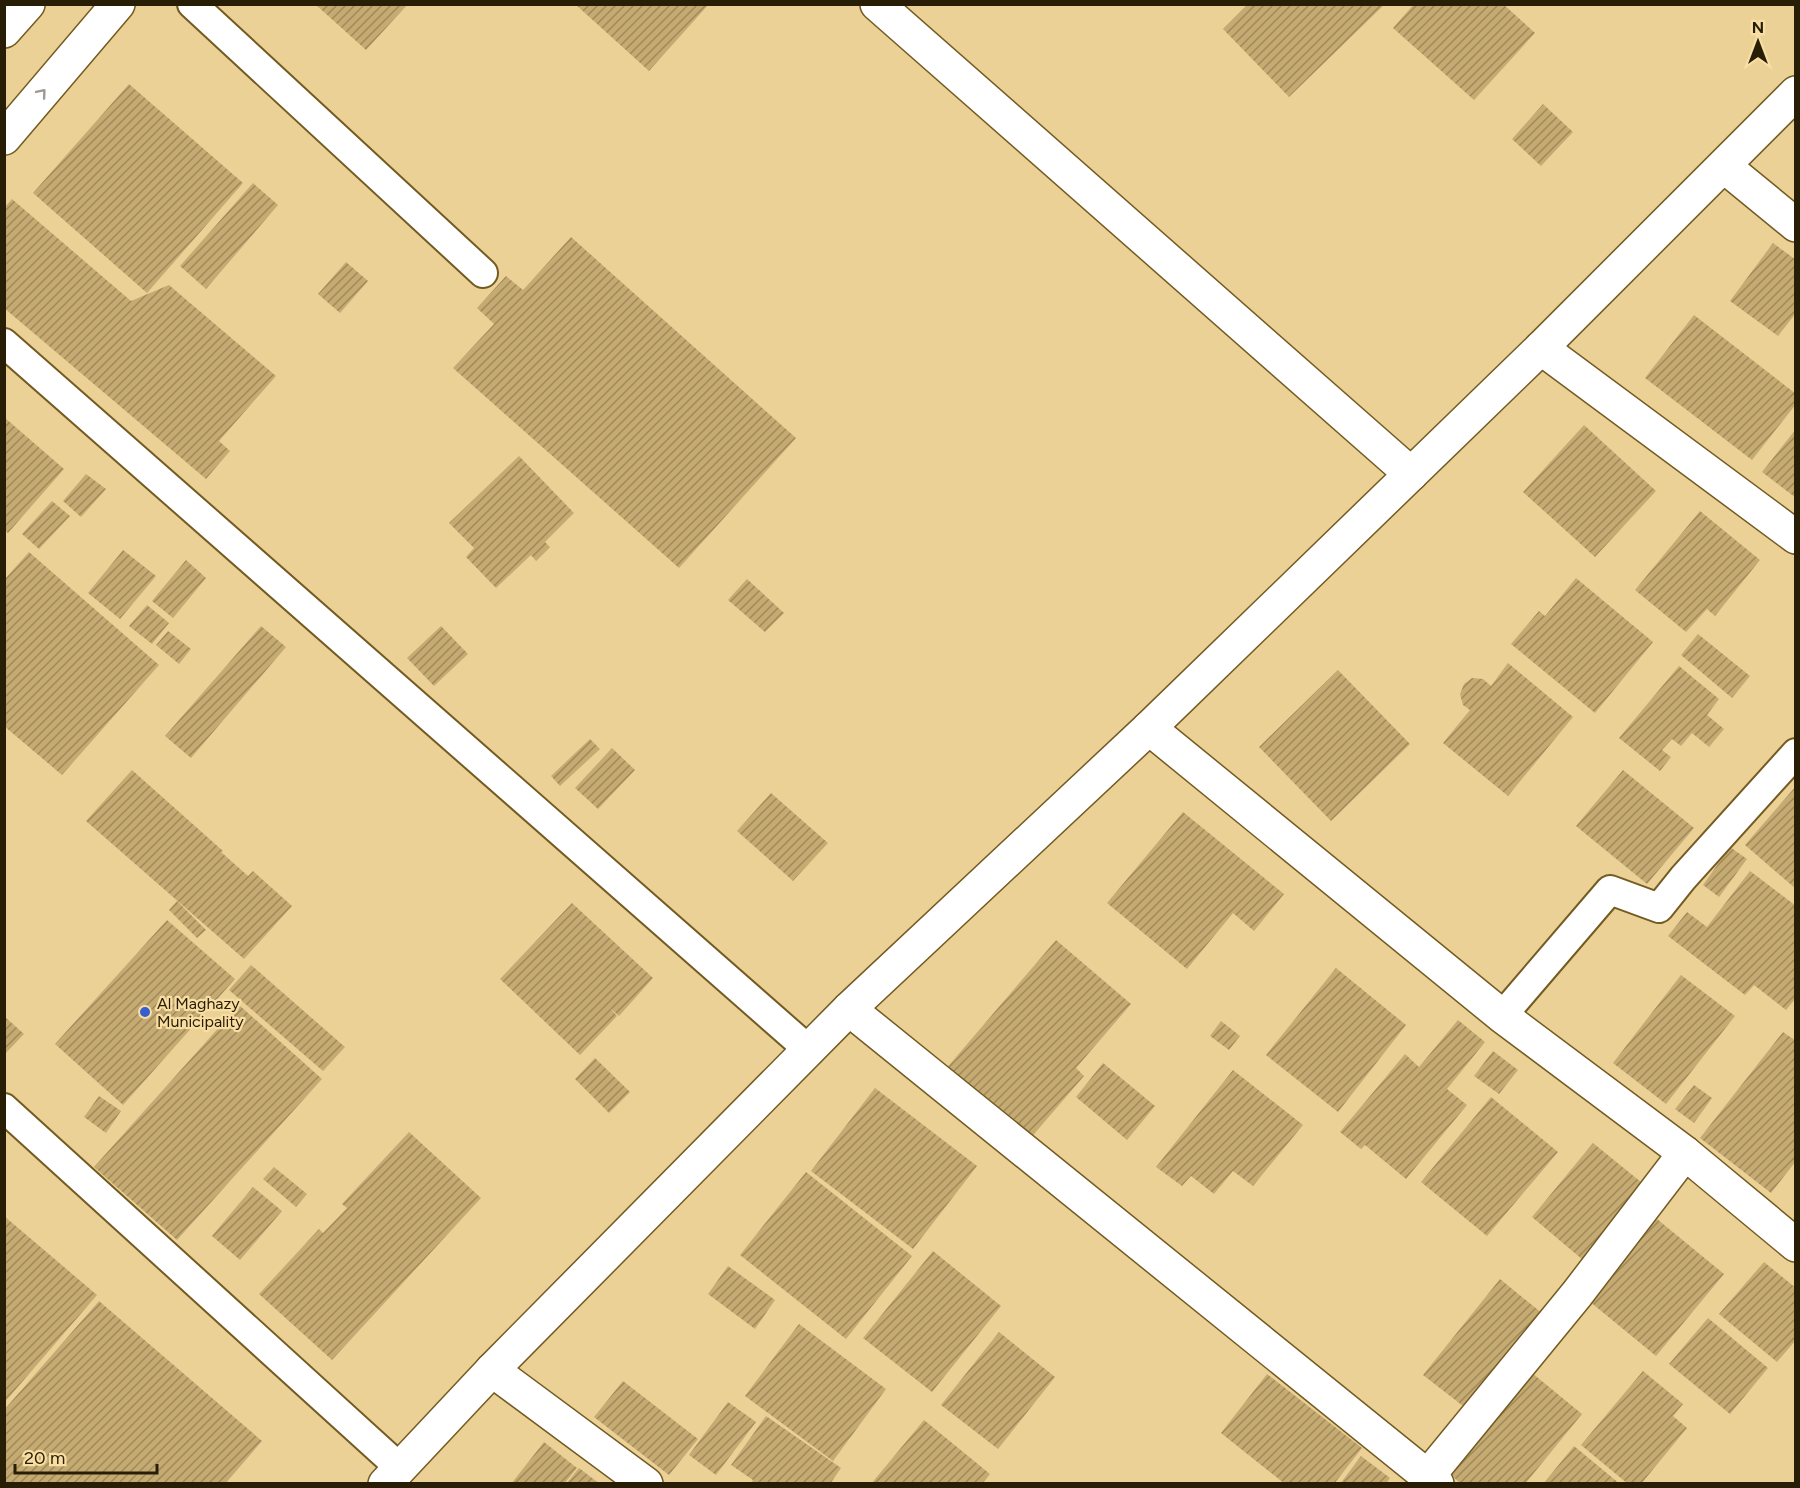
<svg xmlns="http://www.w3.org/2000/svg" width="1800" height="1488" viewBox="0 0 1800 1488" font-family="Figtree,sans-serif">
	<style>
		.building { fill: url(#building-hatch) }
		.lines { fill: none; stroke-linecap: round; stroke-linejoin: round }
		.service-casing { stroke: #735b22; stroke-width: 32 }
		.minor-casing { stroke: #735b22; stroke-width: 36 }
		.tertiary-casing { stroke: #735b22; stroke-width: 36 }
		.trunk-casing { stroke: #735b22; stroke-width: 36 }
		.service { stroke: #fff; stroke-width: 28 }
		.minor { stroke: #fff; stroke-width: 33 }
		.tertiary { stroke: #fff; stroke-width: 33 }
		.trunk { stroke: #fff; stroke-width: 33 }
		.oneway { stroke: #9e9a8f }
		.poi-dot { fill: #355ece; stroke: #f9dea4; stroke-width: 2 }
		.labels { text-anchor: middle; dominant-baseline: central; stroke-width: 4.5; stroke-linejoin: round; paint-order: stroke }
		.poi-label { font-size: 16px; fill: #281e06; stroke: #f9dea4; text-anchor: start }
	</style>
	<defs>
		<pattern id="building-hatch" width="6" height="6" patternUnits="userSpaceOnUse" patternTransform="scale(1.5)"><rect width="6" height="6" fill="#c5aa71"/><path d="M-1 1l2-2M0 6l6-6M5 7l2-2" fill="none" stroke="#a08a5b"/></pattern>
	</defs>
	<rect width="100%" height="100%" fill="#ecd197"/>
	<g class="building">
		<path d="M315,4H408L366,50Z"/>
		<path d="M575,4H709L649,71Z"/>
		<path d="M1248,4H1385L1289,97L1223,29Z"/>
		<path d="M1414,4H1503L1535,33L1474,100L1393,28Z"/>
		<path d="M129,84L243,183L147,293L33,193Z"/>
		<path d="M1543,104L1573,132L1541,166L1512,139Z"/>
		<path d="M253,183L278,205L206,289L180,266Z"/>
		<path d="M12,199L131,301L169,285L276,376L219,441L230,451L206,479L4,308V208Z"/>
		<path d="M571,237L796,438L679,568L453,368L494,324L477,308L506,276L523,290Z"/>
		<path d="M1773,243L1796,260V313L1778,336L1730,301Z"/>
		<path d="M346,262L368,281L340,313L318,294Z"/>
		<path d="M1694,315L1796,394V404L1752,460L1645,378Z"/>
		<path d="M4,417L64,469L8,533L4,530Z"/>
		<path d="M1584,425L1656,491L1595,557L1523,492Z"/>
		<path d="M1796,429V498L1762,472Z"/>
		<path d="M519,456L574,513L545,542L550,547L536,561L531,555L496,588L466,557L474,548L449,523Z"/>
		<path d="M86,474L106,489L81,517L63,501Z"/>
		<path d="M52,501L70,516L39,549L22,534Z"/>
		<path d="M1700,511L1760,560L1715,616L1707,609L1686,632L1635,590Z"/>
		<path d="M123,550L156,576L120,619L88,593Z"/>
		<path d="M29,552L159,665L62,775L4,726V580Z"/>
		<path d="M186,560L206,578L173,618L152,601Z"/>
		<path d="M1576,578L1653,642L1595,713L1511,644L1539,611L1545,616Z"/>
		<path d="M747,579L784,613L765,632L728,600Z"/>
		<path d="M147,605L169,623L152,644L129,626Z"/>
		<path d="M261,626L286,647L191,758L165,736Z"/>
		<path d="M441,626L468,654L434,686L407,658Z"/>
		<path d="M168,631L191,649L179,664L156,645Z"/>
		<path d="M1698,634L1750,676L1732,698L1681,655Z"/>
		<path d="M1508,663L1573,717L1508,796L1443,743L1470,710L1463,705L1460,694L1464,684L1472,678L1483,679L1491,686Z"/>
		<path d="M1679,666L1719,699L1707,715L1724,729L1709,747L1692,733L1681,746L1672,739L1662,750L1671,757L1660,771L1619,738Z"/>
		<path d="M1338,670L1410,744L1331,821L1259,747Z"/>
		<path d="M590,739L600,749L560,786L551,776Z"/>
		<path d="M612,748L635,770L598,809L575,788Z"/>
		<path d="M132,770L223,851L221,852L248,876L253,871L292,906L244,959L86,821Z"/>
		<path d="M1623,770L1694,828L1647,884L1576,826Z"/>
		<path d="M1796,786V889L1745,845Z"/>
		<path d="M771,793L828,843L793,881L737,831Z"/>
		<path d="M1183,812L1284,894L1254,931L1233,913L1187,969L1107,903Z"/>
		<path d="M1730,847L1747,859L1719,897L1703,885Z"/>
		<path d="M1750,871L1796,906V998L1786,1010L1754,985L1745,995L1668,936L1687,912L1707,927Z"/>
		<path d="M177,901L206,930L197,938L169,910Z"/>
		<path d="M572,903L653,978L619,1016L610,1008L617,1016L580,1055L500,979Z"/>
		<path d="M167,920L235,979L123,1105L55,1044Z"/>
		<path d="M1056,940L1131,1004L1076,1068L1084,1076L1022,1148L939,1077Z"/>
		<path d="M251,965L345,1047L323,1071L229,990Z"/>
		<path d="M1336,968L1406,1025L1338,1112L1266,1055Z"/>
		<path d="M1681,975L1735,1016L1666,1104L1613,1063Z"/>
		<path d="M239,1005L322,1079L177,1240L94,1167Z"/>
		<path d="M4,1016L24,1034L4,1055Z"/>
		<path d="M1458,1020L1485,1042L1447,1089L1467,1105L1406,1179L1365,1145L1361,1149L1340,1132L1405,1054L1419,1067Z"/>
		<path d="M1221,1021L1240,1036L1229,1050L1210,1036Z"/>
		<path d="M1783,1032L1796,1041V1161L1771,1193L1700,1138Z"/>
		<path d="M1493,1051L1518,1070L1499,1094L1474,1076Z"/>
		<path d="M595,1058L630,1092L609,1113L575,1079Z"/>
		<path d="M1103,1063L1155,1106L1127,1140L1076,1097Z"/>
		<path d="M1233,1070L1303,1125L1253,1186L1233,1171L1214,1194L1191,1176L1182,1186L1156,1167Z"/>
		<path d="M1694,1085L1712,1098L1694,1123L1675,1109Z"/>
		<path d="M875,1088L977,1166L913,1249L811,1171Z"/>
		<path d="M99,1096L121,1111L106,1133L84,1117Z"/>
		<path d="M1491,1097L1558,1152L1487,1236L1421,1182Z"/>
		<path d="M409,1132L481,1198L332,1360L259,1294L319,1229L323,1233L347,1208L342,1204Z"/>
		<path d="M1593,1143L1652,1191L1583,1260L1532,1217Z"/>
		<path d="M274,1167L307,1194L296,1207L263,1179Z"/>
		<path d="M806,1172L912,1256L846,1339L740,1255Z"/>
		<path d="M253,1187L282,1211L240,1260L212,1236Z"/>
		<path d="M4,1216L97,1295L4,1403Z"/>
		<path d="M1657,1219L1724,1274L1656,1356L1589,1301Z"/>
		<path d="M933,1251L1001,1306L932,1392L863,1338Z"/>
		<path d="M1764,1262L1796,1288V1340L1777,1362L1719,1314Z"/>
		<path d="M728,1266L775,1300L755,1329L708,1294Z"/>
		<path d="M1500,1279L1548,1318L1472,1413L1423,1375Z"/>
		<path d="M99,1301L262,1441L225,1484H4V1410Z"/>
		<path d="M1708,1318L1768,1368L1730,1414L1669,1364Z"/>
		<path d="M799,1324L886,1389L833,1461L745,1396Z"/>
		<path d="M999,1332L1055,1377L998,1449L941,1405Z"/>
		<path d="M1643,1371L1683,1404L1673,1416L1687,1428L1641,1484H1628L1581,1445Z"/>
		<path d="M1532,1373L1582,1414L1525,1484H1461L1449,1473Z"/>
		<path d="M1267,1374L1362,1448L1334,1484H1285L1221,1433Z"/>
		<path d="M623,1381L698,1439L669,1475L594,1417Z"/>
		<path d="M728,1402L756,1422L716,1475L689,1455Z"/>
		<path d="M766,1416L841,1468L830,1484H751L753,1480L731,1465Z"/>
		<path d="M924,1420L990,1474L982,1484H871Z"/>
		<path d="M544,1442L577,1468L564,1484H511Z"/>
		<path d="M1574,1446L1620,1484H1543Z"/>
		<path d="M1361,1456L1390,1478L1386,1484H1340Z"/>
		<path d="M579,1468L600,1484H566Z"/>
	</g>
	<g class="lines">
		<defs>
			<g id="service">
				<path d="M192,4L483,273"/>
				<path d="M4,343L810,1051"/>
				<path d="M1502,1016L1610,890L1659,908L1683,878L1796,753"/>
				<path d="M4,1108L400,1468"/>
			</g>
			<g id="minor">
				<path d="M877,4L1411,474"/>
				<path d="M1724,166L1796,225"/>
				<path d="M1541,348L1796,537"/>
				<path d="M1149,728L1502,1016L1685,1153L1796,1245"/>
				<path d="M849,1009L1437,1484"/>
				<path d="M492,1370L646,1484"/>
				<path d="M1428,1476L1577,1294L1685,1153"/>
				<path d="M385,1484L492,1370L849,1009L1149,728L1541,348L1796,93"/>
			</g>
			<path id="tertiary" d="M4,138L118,4"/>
			<path id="trunk" d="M4,31L28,4"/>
		</defs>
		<use href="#service" class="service-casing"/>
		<use href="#minor" class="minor-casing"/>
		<use href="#tertiary" class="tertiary-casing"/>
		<use href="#trunk" class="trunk-casing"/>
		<use href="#service" class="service"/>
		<use href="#minor" class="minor"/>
		<use href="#tertiary" class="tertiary"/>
		<use href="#trunk" class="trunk"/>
	</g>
	<defs><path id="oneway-chevron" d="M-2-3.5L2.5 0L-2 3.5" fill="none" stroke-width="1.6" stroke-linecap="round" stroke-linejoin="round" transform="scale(1.5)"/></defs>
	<use class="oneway" href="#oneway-chevron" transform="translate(42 93) rotate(-50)"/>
	<circle class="poi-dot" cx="145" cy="1012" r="6"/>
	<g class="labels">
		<g class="poi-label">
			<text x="157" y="1003">Al Maghazy<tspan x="157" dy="18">Municipality</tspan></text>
		</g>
	</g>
	<rect width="1800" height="1488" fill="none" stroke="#281e06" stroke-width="12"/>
	<g transform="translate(1758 42)" stroke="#f9dea4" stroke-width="4.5" paint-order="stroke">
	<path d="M0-4.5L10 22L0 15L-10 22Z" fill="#281e06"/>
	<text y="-9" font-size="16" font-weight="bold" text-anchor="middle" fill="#281e06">N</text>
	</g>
	<path d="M15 1464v9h142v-9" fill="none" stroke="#281e06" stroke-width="3"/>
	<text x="24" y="1464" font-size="18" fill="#281e06" stroke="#f9dea4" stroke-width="4.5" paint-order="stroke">20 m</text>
</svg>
